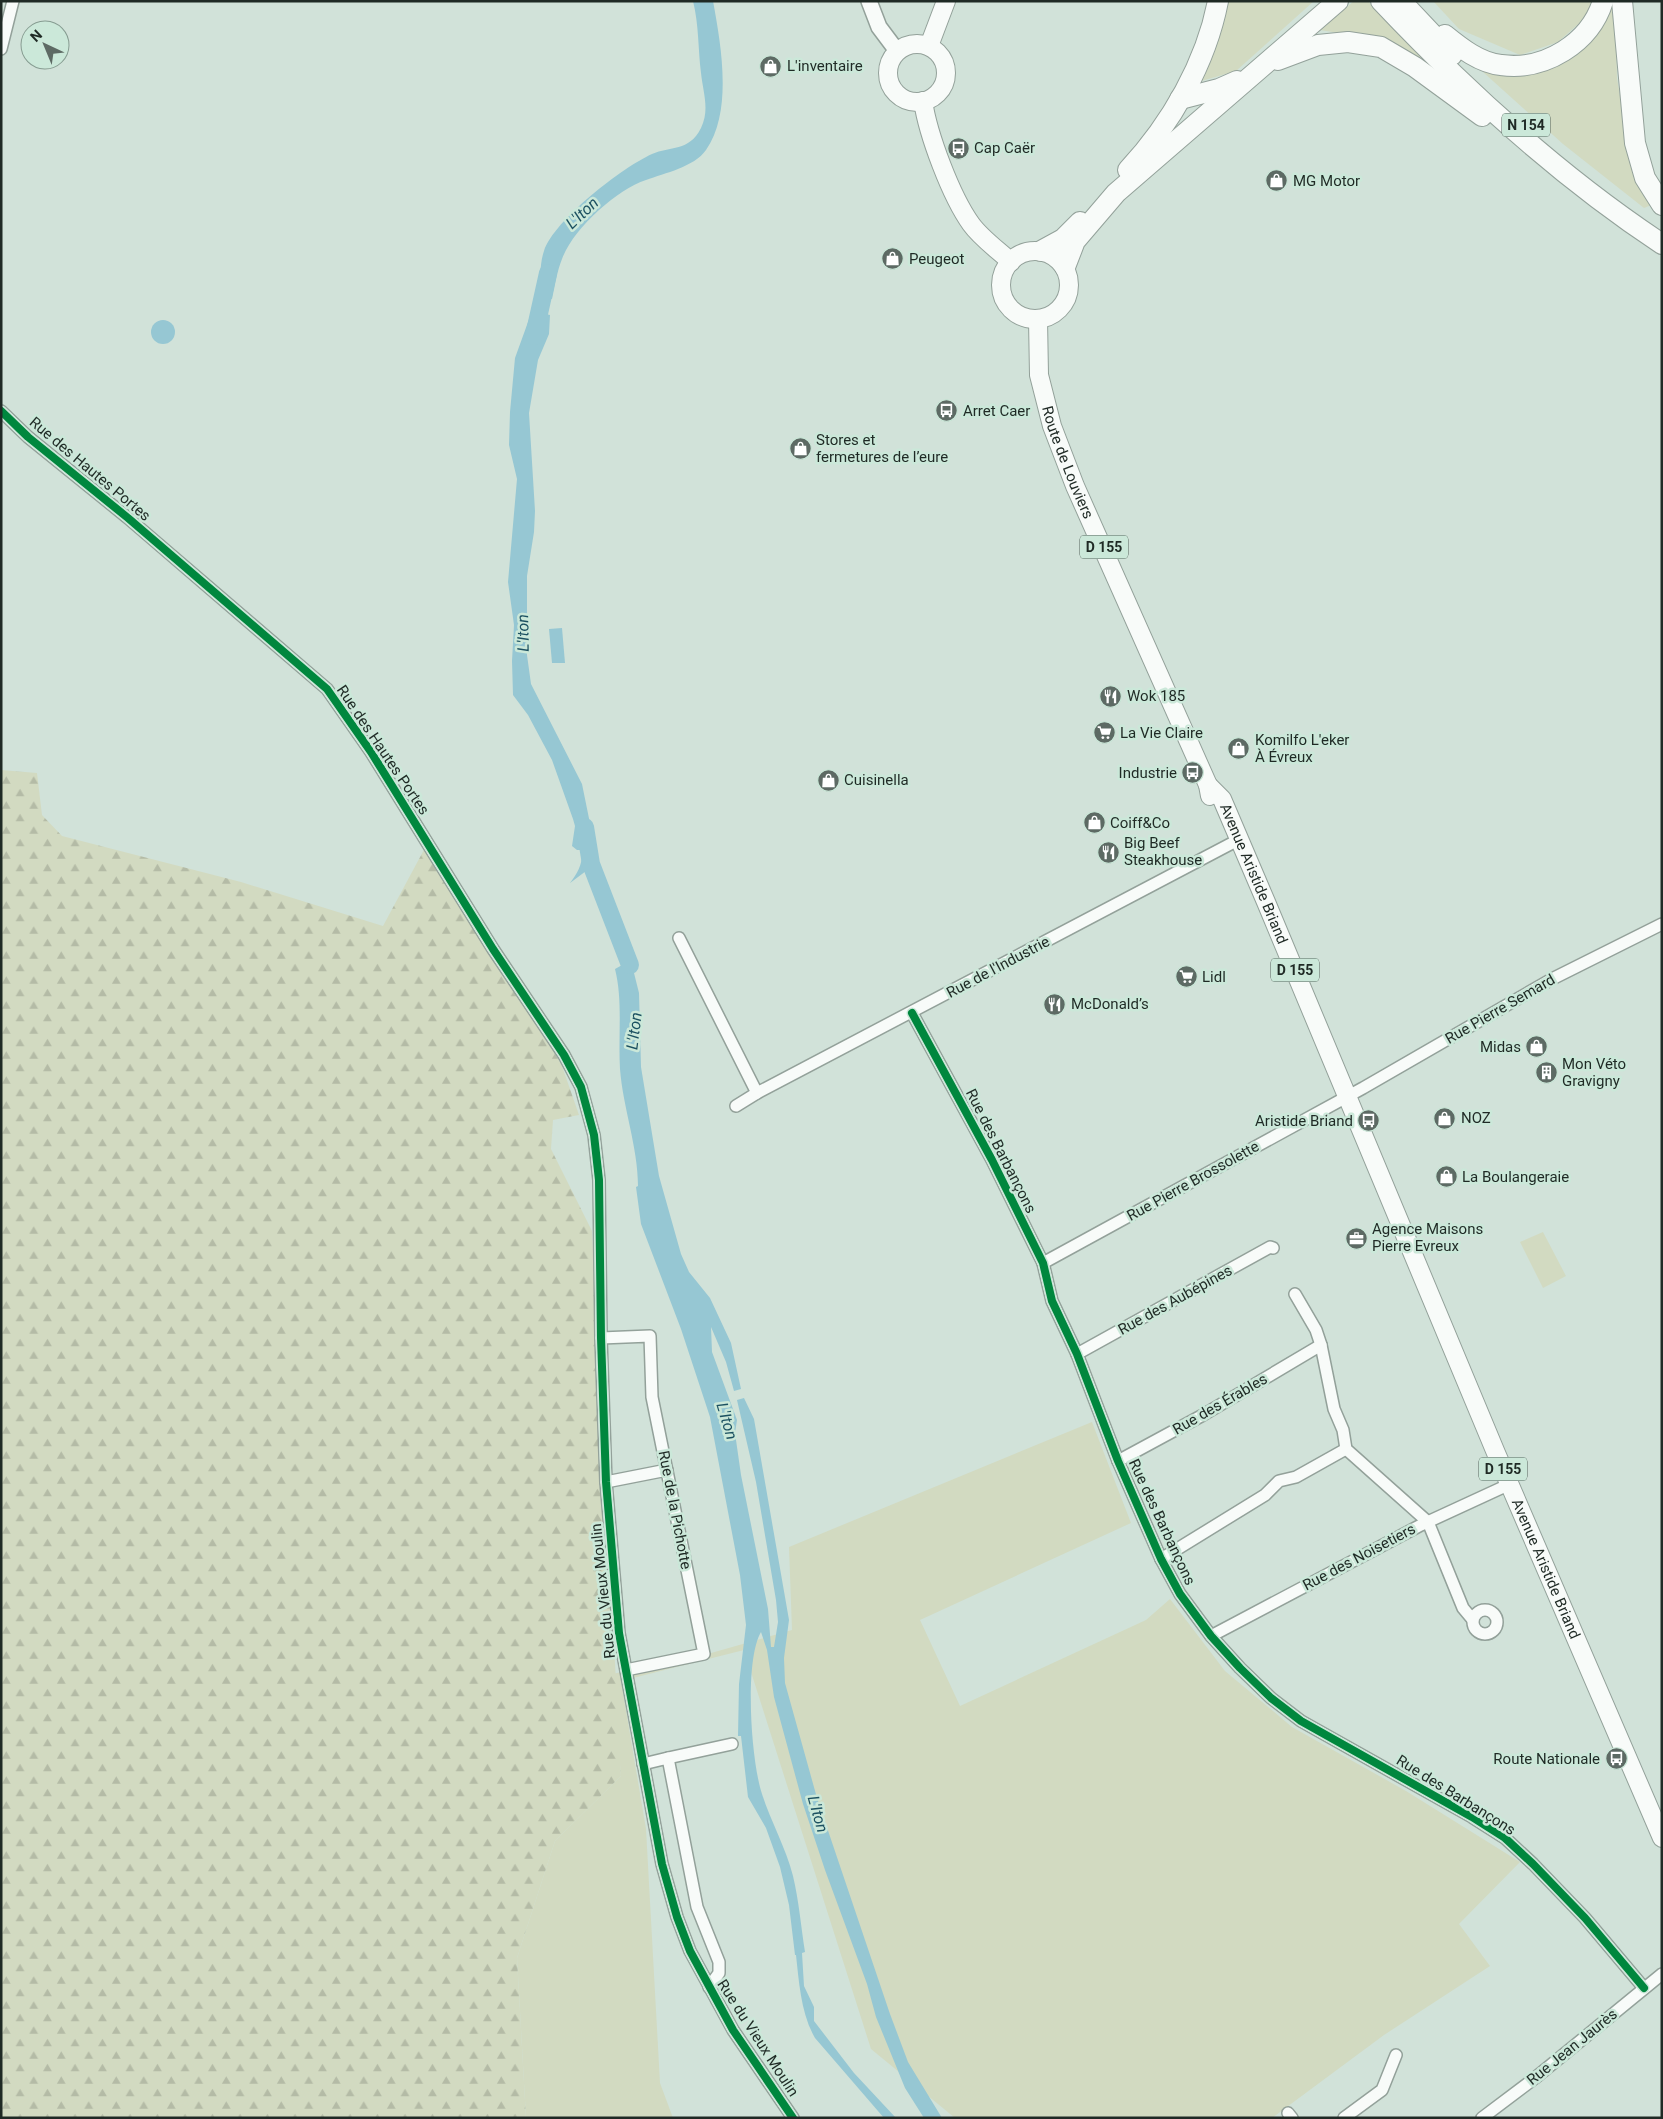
<svg xmlns="http://www.w3.org/2000/svg" width="1663" height="2119" viewBox="0 0 1663 2119" font-family="Roboto,sans-serif">
	<style>
		.green { fill: #d2dac1 }
		.forest { fill: url(#forest-firs) }
		.water { fill: #96c7d3 }
		.lines { fill: none; stroke-linecap: round; stroke-linejoin: round }
		.river { stroke: #96c7d3; stroke-width: 18 }
		.street-casing { stroke: #93a19a; stroke-width: 14 }
		.secondary-casing { stroke: #93a19a; stroke-width: 18 }
		.primary-casing { stroke: #93a19a; stroke-width: 20 }
		.highway-casing { stroke: #93a19a; stroke-width: 22 }
		.street { stroke: #f8fbf9; stroke-width: 11 }
		.secondary { stroke: #f8fbf9; stroke-width: 15 }
		.primary { stroke: #f8fbf9; stroke-width: 18 }
		.highway { stroke: #f8fbf9; stroke-width: 20 }
		.cycleway-casing { stroke: #cbe8d9; stroke-width: 11 }
		.cycleway { stroke: #00873e; stroke-width: 8 }
		.labels { text-anchor: middle; dominant-baseline: central; stroke-width: 5; stroke-linejoin: round; paint-order: stroke }
		.shield { fill: #cbe8d9; stroke: #53635b; stroke-width: 1 }
		.shield-label { font-size: 14px; font-weight: bold; fill: #1f2a25 }
		.poi-label { font-size: 15px; fill: #1f2a25; stroke: #cbe8d9; text-anchor: start }
		.street-label { font-size: 15px; fill: #1f2a25; stroke: #cbe8d9 }
		.water-label { font-size: 16px; font-style: italic; fill: #1c5161; stroke: #cbe8d9 }
	</style>
	<defs>
		<pattern id="forest-firs" width="22" height="20" patternUnits="userSpaceOnUse" patternTransform="scale(1.25)"><rect width="22" height="20" fill="#d2dac1"/><path d="M5 1l3.5 6h-7zM16 11l3.5 6h-7z" fill="#b4bba6"/></pattern>
	</defs>
	<rect width="100%" height="100%" fill="#d1e2d9"/>
	<g class="green">
		<path d="M1226,1H1314L1236,71L1198,82Z"/>
		<path d="M1354,1H1368L1423,59L1382,40L1320,30Z"/>
		<path d="M1433,1H1594L1593,11L1558,42L1520,55L1459,29Z"/>
		<path d="M1609,1H1615L1617,78L1631,161L1654,204L1644,208L1563,144L1483,72L1530,74L1568,58Z"/>
		<path d="M1543,1232L1566,1276L1543,1288L1520,1242Z"/>
		<path d="M1092,1422L1131,1523L920,1620L960,1706L1146,1620L1170,1599L1225,1671L1292,1727L1406,1791L1520,1862L1459,1924L1490,1966L1384,2035L1272,2118H955L871,2049L744,1650L621,1681L646,1829L660,2083L673,2118H526L517,1958L555,1841L621,1776L612,1674L697,1657L792,1630L789,1547Z"/>
	</g>
	<path class="forest" d="M1,770L37,773L42,815L62,836L241,882L383,926L426,846L529,1008L562,1066L579,1115L553,1120L551,1149L592,1231L621,1776L555,1841L517,1958L526,2118H1Z"/>
	<g class="water">
		<path d="M693,1H713C721,45 733,111 706,150C694,167 665,173 646,180C616,190 573,229 562,259C557,271 555,286 552,299L539,296C541,282 539,265 544,251C554,220 623,167 652,154C670,146 689,152 701,128C710,110 703,92 701,73C698,49 699,25 693,1Z"/>
		<path d="M532,311L550,315L549,334L538,360L529,413L535,511L534,532L527,576V655L531,684L582,784L595,848L587,851V853L598,862L570,883C578,873 583,863 582,850H577L572,846L575,826L573,819L552,760L528,715L513,695L512,661L514,625L508,582L517,479L509,445L510,412L515,358Z"/>
		<circle cx="163" cy="332" r="12"/>
		<path d="M562,628L565,663H552L549,629Z"/>
		<path d="M626,941L639,993L641,1067L659,1176L681,1254L689,1272L710,1298L731,1343L741,1389L734,1391L726,1362L711,1327L712,1352L737,1420L735,1433L741,1475L768,1609L771,1647H774L778,1622L776,1600L756,1482L737,1400L744,1398L754,1419L789,1620L784,1658L785,1683L817,1798L890,2014L908,2062L942,2118H924L905,2088L876,2017L867,1984L825,1870L803,1804L774,1697L767,1650L761,1632C744,1661 751,1761 762,1794C771,1822 786,1848 793,1876C799,1901 801,1927 805,1952L802,1953L804,1986L814,2007V2021L854,2073L896,2118H884L815,2038C801,2014 799,1982 796,1955H795L789,1905L780,1867L766,1828L748,1797L741,1736H738L739,1684L746,1625L740,1575L710,1417L681,1329L641,1224L636,1187L638,1186C638,1147 623,1108 620,1069C618,1035 623,1001 615,969L624,964L618,944Z"/>
	</g>
	<g class="lines">
		<g class="river">
			<path d="M534,336L548,273"/>
			<path d="M585,827L591,864L630,965"/>
		</g>
		<defs>
			<g id="street">
				<path d="M1,49L13,1"/>
				<path d="M1,411L28,437L128,518L327,689L371,752L493,949L564,1055L581,1087L594,1135L599,1180L601,1338L606,1482L619,1633L662,1864L677,1917L690,1951L733,2030L793,2118"/>
				<path d="M679,938L757,1093L1238,840"/>
				<path d="M912,1013L992,1160L1043,1263L1052,1301L1077,1354L1118,1461L1161,1559L1180,1594L1211,1636L1240,1668L1271,1698L1301,1721L1472,1817L1505,1838L1533,1864L1585,1918L1644,1988"/>
				<path d="M736,1106L757,1093"/>
				<path d="M1043,1263L1363,1088L1552,979L1662,924"/>
				<path d="M1295,1294L1316,1330L1321,1345L1334,1409L1343,1430L1346,1449L1428,1522L1463,1608L1473,1620"/>
				<path d="M601,1338L650,1336L652,1397L704,1654L626,1670"/>
				<path d="M1077,1354L1270,1247L1273,1248"/>
				<path d="M1118,1461L1203,1415L1321,1345"/>
				<path d="M606,1482L667,1470"/>
				<path d="M1161,1559L1265,1495L1279,1481L1296,1477L1346,1449"/>
				<circle cx="1485" cy="1622" r="12"/>
				<path d="M1211,1636L1421,1525L1510,1484"/>
				<path d="M668,1758L732,1744"/>
				<path d="M643,1764L668,1758L697,1907L719,1962V1973L709,1987"/>
				<path d="M1288,2113L1292,2118"/>
				<path d="M1344,2118L1382,2090L1396,2055"/>
				<path d="M1482,2118L1535,2078L1662,1974"/>
			</g>
			<path id="secondary" d="M869,1L879,27L897,51"/>
			<g id="primary">
				<circle cx="917" cy="73" r="29"/>
				<path d="M929,46L946,1"/>
				<path d="M923,101C928,135 951,196 971,224C981,238 998,250 1011,262"/>
				<circle cx="1035" cy="285" r="34"/>
				<path id="s1" d="M1038,319L1039,375L1052,426L1075,486L1208,785L1210,796"/>
				<path id="s2" d="M1208,785L1222,799L1266,902L1496,1453L1662,1838"/>
			</g>
			<g id="highway">
				<path d="M1381,1C1466,91 1559,176 1662,244"/>
				<path d="M1401,1L1452,55"/>
				<path d="M1622,1L1635,143L1645,178L1662,205"/>
				<path d="M1445,35C1461,48 1480,63 1501,65C1545,71 1590,43 1603,1"/>
				<path d="M1278,60L1318,45L1348,42L1381,47L1415,67L1482,116"/>
				<path d="M1180,99L1219,89L1237,81"/>
				<path d="M1128,170C1171,124 1206,63 1218,1"/>
				<path d="M1041,251L1063,239L1080,222"/>
				<path d="M1065,267L1075,241L1116,193L1338,1"/>
			</g>
		</defs>
		<use href="#street" class="street-casing"/>
		<use href="#secondary" class="secondary-casing"/>
		<use href="#primary" class="primary-casing"/>
		<use href="#highway" class="highway-casing"/>
		<use href="#street" class="street"/>
		<use href="#secondary" class="secondary"/>
		<use href="#primary" class="primary"/>
		<use href="#highway" class="highway"/>
		<defs>
			<g id="cycleway">
				<path d="M1,411L28,437L128,518L327,689L371,752L493,949L564,1055L581,1087L594,1135L599,1180L601,1338L606,1482L619,1633L662,1864L677,1917L690,1951L733,2030L793,2118"/>
				<path d="M912,1013L992,1160L1043,1263L1052,1301L1077,1354L1118,1461L1161,1559L1180,1594L1211,1636L1240,1668L1271,1698L1301,1721L1472,1817L1505,1838L1533,1864L1585,1918L1644,1988"/>
			</g>
		</defs>
		<use href="#cycleway" class="cycleway-casing"/>
		<use href="#cycleway" class="cycleway"/>
	</g>
	<defs>
		<symbol id="shop-disc" viewBox="-11 -11 22 22"><circle r="9.5" fill="#5d6a64" stroke="#cbe8d9"/><path d="M-5-2.5h2.3a2.7 3.5 0 0 1 5.4 0H5L5.5 6h-11ZM-1.5-2.5h3a1.5 2.3 0 0 0-3 0Z" fill="#fff"/></symbol>
		<symbol id="bus-disc" viewBox="-11 -11 22 22"><circle r="9.5" fill="#5d6a64" stroke="#cbe8d9"/><path d="M-5-6H5V4H4V6H2V4H-2V6H-4V4H-5ZM-3.5-4V0h7V-4ZM-3.5 1.2v1.5H-2V1.2ZM2 1.2v1.5H3.5V1.2Z" fill="#fff"/></symbol>
		<symbol id="restaurant-disc" viewBox="-11 -11 22 22"><circle r="9.5" fill="#5d6a64" stroke="#cbe8d9"/><path d="M-5-6h1v4h1v-4h1v4h1v-4h1v5L-1.5 .5V6h-2V.5L-5-1ZM5-6V6H3V1.5H1.5Q1.5-4 5-6Z" fill="#fff"/></symbol>
		<symbol id="supermarket-disc" viewBox="-11 -11 22 22"><circle r="9.5" fill="#5d6a64" stroke="#cbe8d9"/><path d="M-6-5.5h2.5l.6 2H6L4.5 2H-2.5L-4.4-4H-6ZM-1.5 3.2a1.3 1.3 0 1 0 .1 0ZM3 3.2a1.3 1.3 0 1 0 .1 0Z" fill="#fff"/></symbol>
		<symbol id="building-disc" viewBox="-11 -11 22 22"><circle r="9.5" fill="#5d6a64" stroke="#cbe8d9"/><path d="M-4-6H4V6H1V3H-1V6H-4ZM-2.5-4.3h1.7v1.8h-1.7ZM.8-4.3h1.7v1.8H.8ZM-2.5-1h1.7V.8h-1.7ZM.8-1h1.7V.8H.8Z" fill="#fff"/></symbol>
		<symbol id="office-disc" viewBox="-11 -11 22 22"><circle r="9.5" fill="#5d6a64" stroke="#cbe8d9"/><path d="M-6-3h4V-5.5h4V-3h4V5H-6ZM-1-4.5V-3h2v-1.5ZM-6 0V1H6V0Z" fill="#fff"/></symbol>
	</defs>
	<g fill-rule="evenodd">
		<use href="#shop-disc" x="758" y="54" width="25" height="25"/>
		<use href="#bus-disc" x="946" y="136" width="25" height="25"/>
		<use href="#shop-disc" x="1264" y="168" width="25" height="25"/>
		<use href="#shop-disc" x="880" y="246" width="25" height="25"/>
		<use href="#bus-disc" x="934" y="398" width="25" height="25"/>
		<use href="#shop-disc" x="788" y="436" width="25" height="25"/>
		<use href="#restaurant-disc" x="1098" y="684" width="25" height="25"/>
		<use href="#supermarket-disc" x="1092" y="720" width="25" height="25"/>
		<use href="#shop-disc" x="1226" y="736" width="25" height="25"/>
		<use href="#bus-disc" x="1180" y="760" width="25" height="25"/>
		<use href="#shop-disc" x="816" y="768" width="25" height="25"/>
		<use href="#shop-disc" x="1082" y="810" width="25" height="25"/>
		<use href="#restaurant-disc" x="1096" y="840" width="25" height="25"/>
		<use href="#supermarket-disc" x="1174" y="964" width="25" height="25"/>
		<use href="#restaurant-disc" x="1042" y="992" width="25" height="25"/>
		<use href="#shop-disc" x="1524" y="1034" width="25" height="25"/>
		<use href="#building-disc" x="1534" y="1060" width="25" height="25"/>
		<use href="#shop-disc" x="1432" y="1106" width="25" height="25"/>
		<use href="#bus-disc" x="1356" y="1108" width="25" height="25"/>
		<use href="#shop-disc" x="1434" y="1164" width="25" height="25"/>
		<use href="#office-disc" x="1344" y="1226" width="25" height="25"/>
		<use href="#bus-disc" x="1604" y="1746" width="25" height="25"/>
	</g>
	<g class="labels">
		<g class="shield">
			<rect x="1502" y="113.5" width="48" height="23" rx="4"/>
			<rect x="1080" y="535.5" width="48" height="23" rx="4"/>
			<rect x="1271" y="958.5" width="48" height="23" rx="4"/>
			<rect x="1479" y="1457.5" width="48" height="23" rx="4"/>
		</g>
		<g class="shield-label">
			<text x="1526" y="125">N 154</text>
			<text x="1104" y="547">D 155</text>
			<text x="1295" y="970">D 155</text>
			<text x="1503" y="1469">D 155</text>
		</g>
		<g class="poi-label">
			<text x="787" y="66">L'inventaire</text>
			<text x="974" y="148">Cap Caër</text>
			<text x="1293" y="181">MG Motor</text>
			<text x="909" y="259">Peugeot</text>
			<text x="963" y="411">Arret Caer</text>
			<text x="816" y="440">Stores et<tspan x="816" dy="17">fermetures de l’eure</tspan></text>
			<text x="1127" y="696">Wok 185</text>
			<text x="1120" y="733">La Vie Claire</text>
			<text x="1255" y="740">Komilfo L'eker<tspan x="1255" dy="17">À Évreux</tspan></text>
			<text x="1177" y="773" text-anchor="end">Industrie</text>
			<text x="844" y="780">Cuisinella</text>
			<text x="1110" y="823">Coiff&amp;Co</text>
			<text x="1124" y="843">Big Beef<tspan x="1124" dy="17">Steakhouse</tspan></text>
			<text x="1202" y="977">Lidl</text>
			<text x="1071" y="1004">McDonald’s</text>
			<text x="1521" y="1047" text-anchor="end">Midas</text>
			<text x="1562" y="1064">Mon Véto<tspan x="1562" dy="17">Gravigny</tspan></text>
			<text x="1461" y="1118">NOZ</text>
			<text x="1353" y="1121" text-anchor="end">Aristide Briand</text>
			<text x="1462" y="1177">La Boulangeraie</text>
			<text x="1372" y="1229">Agence Maisons<tspan x="1372" dy="17">Pierre Evreux</tspan></text>
			<text x="1600" y="1759" text-anchor="end">Route Nationale</text>
		</g>
		<g class="street-label">
			<text stroke="none"><textPath href="#s1" startOffset="148">Route de Louviers</textPath></text>
			<text transform="translate(90 469) rotate(40)">Rue des Hautes Portes</text>
			<text transform="translate(383 750) rotate(56)">Rue des Hautes Portes</text>
			<text stroke="none"><textPath href="#s2" startOffset="101">Avenue Aristide Briand</textPath></text>
			<text transform="translate(998 967) rotate(-28)">Rue de l'Industrie</text>
			<text transform="translate(1500 1009) rotate(-30)">Rue Pierre Semard</text>
			<text transform="translate(1001 1151) rotate(63)">Rue des Barbançons</text>
			<text transform="translate(1193 1181) rotate(-29)">Rue Pierre Brossolette</text>
			<text transform="translate(1175 1300) rotate(-29)">Rue des Aubépines</text>
			<text transform="translate(1220 1404) rotate(-30)">Rue des Érables</text>
			<text transform="translate(675 1510) rotate(79)">Rue de la Pichotte</text>
			<text transform="translate(1162 1522) rotate(65)">Rue des Barbançons</text>
			<text transform="translate(1359 1557) rotate(-28)">Rue des Noisetiers</text>
			<text stroke="none"><textPath href="#s2" startOffset="855">Avenue Aristide Briand</textPath></text>
			<text transform="translate(603 1591) rotate(-96)">Rue du Vieux Moulin</text>
			<text transform="translate(1456 1795) rotate(32)">Rue des Barbançons</text>
			<text transform="translate(758 2038) rotate(57)">Rue du Vieux Moulin</text>
			<text transform="translate(1572 2047) rotate(-39)">Rue Jean Jaurès</text>
		</g>
		<g class="water-label">
			<text transform="translate(582 213) rotate(-43)">L'Iton</text>
			<text transform="translate(523 633) rotate(-91)">L'Iton</text>
			<text transform="translate(634 1031) rotate(-83)">L'Iton</text>
			<text transform="translate(727 1421) rotate(73)">L'Iton</text>
			<text transform="translate(818 1814) rotate(74)">L'Iton</text>
		</g>
	</g>
	<rect width="1663" height="2119" fill="none" stroke="#1f2a25" stroke-width="5"/>
	<g transform="translate(45 45) rotate(316)"><circle r="24" fill="#cbe8d9" stroke="#869c91"/>
	<path d="M0-4L9 19L0 12L-9 19Z" fill="#5d6a64"/>
	<text y="-8" font-size="14" font-weight="bold" text-anchor="middle" fill="#1f2a25">N</text>
	</g>
</svg>
